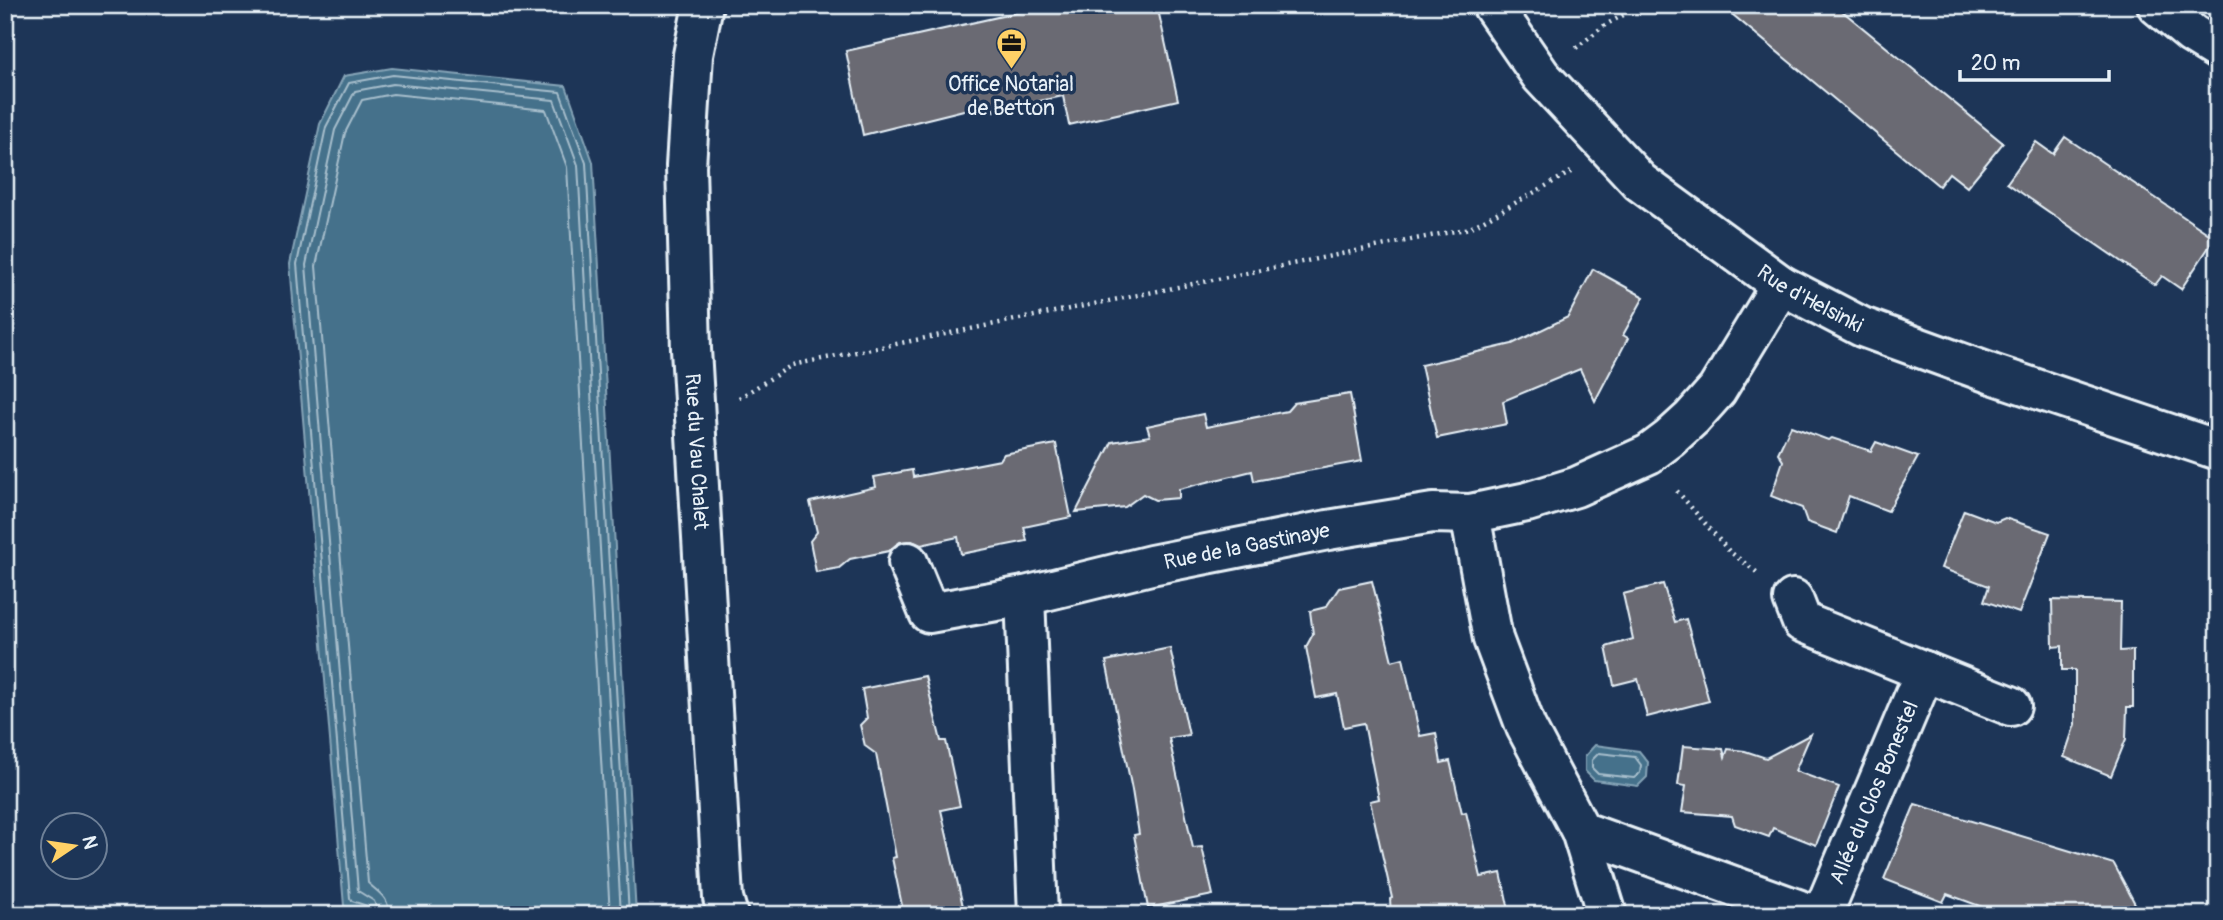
<svg xmlns="http://www.w3.org/2000/svg" width="2223" height="920" viewBox="0 0 2223 920" font-family="Pangolin,sans-serif">
	<style>
		.water { fill: #45718b; stroke: #86a4b7; stroke-width: 2 }
		.lines { fill: none; stroke-linecap: round; stroke-linejoin: round }
		.shore { stroke: #a7becc; stroke-width: 2 }
		.building { fill: #6a6b73; stroke: #e8f1f8; stroke-width: 2 }
		.street-casing { stroke: #e8f1f8; stroke-width: 44 }
		.secondary-casing { stroke: #e8f1f8; stroke-width: 44 }
		.path { stroke: #e8f1f8; stroke-width: 4.5; stroke-dasharray: 2 5; stroke-linecap: butt }
		.street { stroke: #1d3557; stroke-width: 38 }
		.secondary { stroke: #1d3557; stroke-width: 38 }
		.labels { text-anchor: middle; dominant-baseline: central; stroke-width: 7; stroke-linejoin: round; paint-order: stroke }
		.poi-label { font-size: 21px; fill: #e8f1f8; stroke: #1d3557 }
		.street-label { font-size: 21px; fill: #e8f1f8; stroke: #1d3557 }
	</style>
	<rect width="100%" height="100%" fill="#1d3557"/>
	<filter id="ink" filterUnits="userSpaceOnUse"><feTurbulence type="fractalNoise" baseFrequency=".0143" numOctaves="2"/><feDisplacementMap in="SourceGraphic" scale="14" xChannelSelector="R" yChannelSelector="G"/><feConvolveMatrix kernelMatrix="1 2 1 2 8 2 1 2 1" color-interpolation-filters="sRGB"/></filter>
	<g filter="url(#ink)">
		<g class="water">
			<path d="M392,68L566,86L593,162L636,915H373L344,906L290,264L320,124L344,76Z"/>
			<path d="M1595,745L1639,751L1648,762L1647,777L1638,786L1594,780L1585,771V756Z"/>
		</g>
		<g class="lines">
			<g class="shore">
				<path d="M1599,753L1635,757L1641,765L1640,773L1634,778L1598,774L1592,768V760Z"/>
				<path d="M370,915L367,906L352,901L350,898L297,264L326,127L349,83L393,75L560,92L586,163L629,915"/>
				<path d="M379,915L374,901L358,891L306,265L335,130L355,91L393,84L554,100L578,165L621,915"/>
				<path d="M389,915C389,897 379,893 368,883L316,266L345,133L362,100L393,94L546,110L567,167L610,915"/>
			</g>
		</g>
		<g class="building">
			<path d="M1051,5H1157L1178,100L1069,125L1063,96L994,111L992,103L863,135L846,51Z"/>
			<path d="M1721,5H1835L2003,143L1967,187L1949,173L1939,186Z"/>
			<path d="M2065,137L2215,238L2181,289L2162,276L2155,285L2007,183L2036,142L2053,154Z"/>
			<path d="M1593,269L1644,297L1623,335L1628,338L1595,401L1580,369L1503,401L1507,424L1437,438L1421,365L1512,344L1568,317Z"/>
			<path d="M1350,394L1362,461L1254,481L1252,471L1179,489V498L1155,500L1143,494L1125,507L1076,512L1112,442L1150,436L1147,426L1203,414L1206,427L1287,411L1294,403Z"/>
			<path d="M1791,426L1828,440L1832,438L1871,451L1876,442L1918,457L1888,511L1849,496L1837,533L1807,522L1802,508L1771,496L1783,461L1778,453Z"/>
			<path d="M1056,444L1071,517L1024,527L1027,541L961,554L958,537L921,545L912,541L900,542L889,551L850,559L839,568L816,572L810,541L817,532L810,502L876,487L874,477L912,470L913,477L1000,460L1004,454Z"/>
			<path d="M1964,510L1996,522L2005,518L2050,533L2019,613L1984,601L1989,586L1941,568Z"/>
			<path d="M1372,581L1392,661L1403,658L1420,736L1436,733L1441,763L1450,761L1462,813L1466,812L1481,877L1501,873L1510,915H1391L1390,899L1392,898L1370,801L1379,799L1364,723L1344,727L1337,694L1316,698L1306,647L1313,634L1310,611L1326,607L1339,588Z"/>
			<path d="M1663,584L1675,622L1686,619L1709,701L1647,717L1638,679L1614,685L1606,647L1633,639L1623,594Z"/>
			<path d="M2052,600L2121,602L2120,651L2133,650V707H2127L2126,739L2111,776L2064,757L2075,724V670H2062V646L2053,647Z"/>
			<path d="M1170,648L1189,735L1169,738L1193,848L1202,847L1213,895L1148,908L1134,835L1139,834L1132,790L1106,661Z"/>
			<path d="M925,676L941,741H946L960,806L941,810L965,915H904L892,858L896,857L876,754L865,746L860,725L867,718L862,689Z"/>
			<path d="M1811,734L1795,771L1839,787L1816,845L1773,828L1769,837L1735,825L1732,816L1682,812L1686,786L1678,785L1683,746L1723,749L1725,757L1728,749L1745,751L1766,758Z"/>
			<path d="M1915,804L2114,864L2141,915H2004L1947,894L1943,902L1884,879Z"/>
		</g>
		<g class="lines">
			<defs>
				<g id="street">
					<path id="s1" d="M1492,5L1541,76L1640,182L1781,285L1862,327L1992,374L2218,450"/>
					<path d="M2157,5L2192,34L2218,50"/>
					<path d="M1470,514L1493,639L1526,727L1581,831L1607,915"/>
					<path id="s2" d="M908,562L929,613L1025,596L1151,565L1328,530L1433,513L1470,514L1527,502L1576,487L1649,454L1669,439L1692,418L1717,390L1781,285"/>
					<path d="M1025,596L1038,915"/>
					<path d="M1793,599L1802,622L2011,706"/>
					<path d="M1581,831L1814,915"/>
					<path id="s3" d="M1822,915L1925,671"/>
				</g>
				<g id="secondary">
					<path id="s4" d="M703,5L693,55L686,166L691,349L723,898L728,915"/>
				</g>
			</defs>
			<use href="#street" class="street-casing"/>
			<use href="#secondary" class="secondary-casing"/>
			<g class="path">
				<path d="M1576,48L1605,25L1642,5"/>
				<path d="M739,398L792,365L1470,228L1571,172"/>
				<path d="M1677,491L1729,551L1759,574"/>
			</g>
			<use href="#street" class="street"/>
			<use href="#secondary" class="secondary"/>
		</g>
	</g>
	<defs>
		<symbol id="office-pin" viewBox="-11 -11 22 30"><path d="M0 17L-7.5 6A9.5 9.5 0 1 1 7.5 6Z" fill="#ffd166" stroke="#1d3557"/><path d="M-6-3h4V-5.5h4V-3h4V5H-6ZM-1-4.5V-3h2v-1.5ZM-6 0V1H6V0Z" fill="#111"/></symbol>
	</defs>
	<g fill-rule="evenodd">
		<use href="#office-pin" x="994" y="26" width="35" height="47"/>
	</g>
	<g class="labels">
		<g class="poi-label">
			<text x="1011" y="84">Office Notarial<tspan x="1011" dy="24">de Betton</tspan></text>
		</g>
		<g class="street-label">
			<text stroke="none"><textPath href="#s1" startOffset="438">Rue d'Helsinki</textPath></text>
			<text stroke="none"><textPath href="#s4" startOffset="448">Rue du Vau Chalet</textPath></text>
			<text stroke="none"><textPath href="#s2" startOffset="380">Rue de la Gastinaye</textPath></text>
			<text stroke="none"><textPath href="#s3" startOffset="133">Allée du Clos Bonestel</textPath></text>
		</g>
	</g>
	<rect width="2223" height="920" fill="none" stroke="#1d3557" stroke-width="28"/>
	<rect x="14" y="14" width="2195" height="892" fill="none" stroke="#e8f1f8" stroke-width="2.5" filter="url(#ink)"/>
	<g transform="translate(74 846) rotate(77)"><circle r="33" fill="#1d3557" stroke="#6e8097" stroke-width="2"/>
	<path d="M0-5L12 26L0 18L-12 26Z" fill="#ffd166"/>
	<text y="-10" font-size="19" font-weight="bold" text-anchor="middle" fill="#e8f1f8">N</text>
	</g>
	<path d="M1960 70v10h149v-10" fill="none" stroke="#e8f1f8" stroke-width="3.5"/>
	<text x="1971" y="70" font-size="21" fill="#e8f1f8" stroke="#1d3557" stroke-width="5" paint-order="stroke">20 m</text>
</svg>
